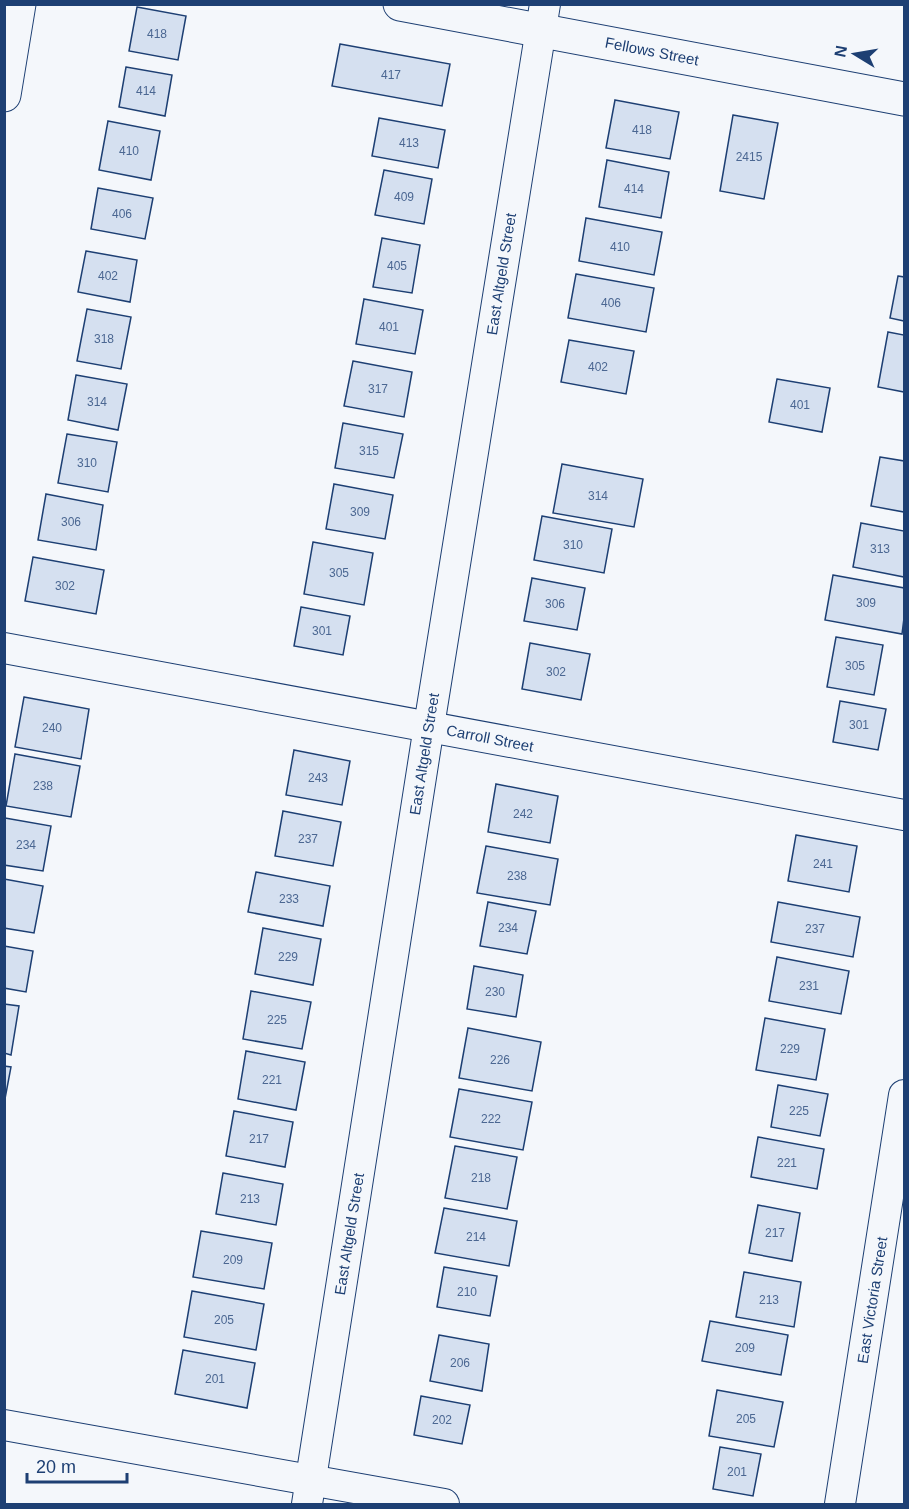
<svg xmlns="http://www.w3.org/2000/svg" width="909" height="1509" viewBox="0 0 909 1509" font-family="Helvetica,sans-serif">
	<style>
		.building { fill: #d5e0f0; stroke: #1d3f73; stroke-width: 1.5 }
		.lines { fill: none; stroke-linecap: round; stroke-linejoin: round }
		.street-casing { stroke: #1d3f73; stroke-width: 32 }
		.secondary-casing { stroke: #1d3f73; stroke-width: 35 }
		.street { stroke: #f4f7fb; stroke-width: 30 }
		.secondary { stroke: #f4f7fb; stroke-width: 33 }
		.labels { text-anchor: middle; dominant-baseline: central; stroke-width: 4.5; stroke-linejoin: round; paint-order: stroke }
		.number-label { font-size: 12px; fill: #4b6792 }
		.street-label { font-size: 15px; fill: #1d3f73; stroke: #f4f7fb }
	</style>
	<rect width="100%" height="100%" fill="#f4f7fb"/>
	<g class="building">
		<path d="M137,7L186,16L178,60L129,51Z"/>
		<path d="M340,44L450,64L442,106L332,86Z"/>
		<path d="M126,67L172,75L165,116L119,107Z"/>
		<path d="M615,100L679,112L670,159L606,148Z"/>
		<path d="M733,115L778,123L764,199L720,191Z"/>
		<path d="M379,118L445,130L438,168L372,156Z"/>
		<path d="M108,121L160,131L151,180L99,170Z"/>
		<path d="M607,160L669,172L661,218L599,207Z"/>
		<path d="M384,170L432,179L424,224L375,215Z"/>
		<path d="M98,188L153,198L145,239L91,229Z"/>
		<path d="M586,218L662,232L654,275L579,261Z"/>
		<path d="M382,238L420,245L412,293L373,287Z"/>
		<path d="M86,251L137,260L130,302L78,292Z"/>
		<path d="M576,274L654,288L646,332L568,318Z"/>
		<path d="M898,276L904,277V321L890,318Z"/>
		<path d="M364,299L423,310L415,354L356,344Z"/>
		<path d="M87,309L131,317L121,369L77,361Z"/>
		<path d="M888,332L904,335V392L878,387Z"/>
		<path d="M569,340L634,351L626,394L561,382Z"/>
		<path d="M353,361L412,372L404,417L344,406Z"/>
		<path d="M76,375L127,384L118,430L68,420Z"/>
		<path d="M777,379L830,388L822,432L769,422Z"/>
		<path d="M343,423L403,434L394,478L335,468Z"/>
		<path d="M67,434L117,442L108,492L58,483Z"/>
		<path d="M880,457L904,461V512L871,506Z"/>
		<path d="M562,464L643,479L634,527L553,513Z"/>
		<path d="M334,484L393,495L385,539L326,529Z"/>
		<path d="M46,494L103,505L96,550L38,540Z"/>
		<path d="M542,516L612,529L604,573L534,560Z"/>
		<path d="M861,523L904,531V577L853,567Z"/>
		<path d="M313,542L373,553L364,605L304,594Z"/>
		<path d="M33,557L104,570L96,614L25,601Z"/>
		<path d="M833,575L904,588V618L902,634L825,620Z"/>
		<path d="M532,578L585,588L577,630L524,621Z"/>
		<path d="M301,607L350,616L343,655L294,646Z"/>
		<path d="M836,637L883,645L874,695L827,687Z"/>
		<path d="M530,643L590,654L581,700L522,689Z"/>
		<path d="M24,697L89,709L81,759L15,747Z"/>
		<path d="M840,701L886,709L878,750L833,742Z"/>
		<path d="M294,750L350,761L342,805L286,795Z"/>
		<path d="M15,754L80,766L71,817L6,806Z"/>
		<path d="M496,784L558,796L550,843L488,832Z"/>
		<path d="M283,811L341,822L333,866L275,856Z"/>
		<path d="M5,818L51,826L43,871L4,865Z"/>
		<path d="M796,835L857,846L849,892L788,881Z"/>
		<path d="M486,846L558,859L550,905L477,893Z"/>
		<path d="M256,872L330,886L323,926L248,912Z"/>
		<path d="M4,879L43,886L34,933L4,928Z"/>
		<path d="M488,902L536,911L527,954L480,946Z"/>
		<path d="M778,902L860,917L853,957L771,942Z"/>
		<path d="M263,928L321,939L313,985L255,974Z"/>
		<path d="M4,946L33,951L26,992L4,988Z"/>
		<path d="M777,957L849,971L841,1014L769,1001Z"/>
		<path d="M474,966L523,975L516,1017L467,1009Z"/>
		<path d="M251,991L311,1002L302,1049L243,1039Z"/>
		<path d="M4,1004L19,1006L11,1055L4,1053Z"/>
		<path d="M765,1018L825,1029L816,1080L756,1070Z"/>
		<path d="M468,1028L541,1042L532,1091L459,1078Z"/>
		<path d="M246,1051L305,1062L296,1110L238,1099Z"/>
		<path d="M4,1066L11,1067L4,1104Z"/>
		<path d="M778,1085L828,1094L820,1136L771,1127Z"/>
		<path d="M459,1089L532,1102L523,1150L450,1137Z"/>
		<path d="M234,1111L293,1122L285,1167L226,1156Z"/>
		<path d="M758,1137L824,1149L817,1189L751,1177Z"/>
		<path d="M455,1146L517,1157L507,1209L445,1198Z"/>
		<path d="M223,1173L283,1184L276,1225L216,1214Z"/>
		<path d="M758,1205L800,1213L792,1261L749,1253Z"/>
		<path d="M444,1208L517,1221L509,1266L435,1253Z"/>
		<path d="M201,1231L272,1243L264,1289L193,1277Z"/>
		<path d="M444,1267L497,1276L490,1316L437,1307Z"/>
		<path d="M744,1272L801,1282L794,1327L736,1317Z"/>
		<path d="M192,1291L264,1304L256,1350L184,1337Z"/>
		<path d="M710,1321L788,1335L781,1375L702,1361Z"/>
		<path d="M439,1335L489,1344L482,1391L430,1381Z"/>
		<path d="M183,1350L255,1363L247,1408L175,1394Z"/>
		<path d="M717,1390L783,1402L774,1447L709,1436Z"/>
		<path d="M421,1396L470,1405L462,1444L414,1435Z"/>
		<path d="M720,1447L761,1454L753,1496L713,1489Z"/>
	</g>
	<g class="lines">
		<defs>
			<g id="street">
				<path d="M4,648L904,815"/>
				<path d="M4,1425L444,1504"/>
				<path d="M307,1504L429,726L545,4"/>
				<path d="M840,1504L904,1095"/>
			</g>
			<g id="secondary">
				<path d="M400,4L904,99"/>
				<path d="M4,95L19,4"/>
			</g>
		</defs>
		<use href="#street" class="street-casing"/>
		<use href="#secondary" class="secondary-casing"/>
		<use href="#street" class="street"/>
		<use href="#secondary" class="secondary"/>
	</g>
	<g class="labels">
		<g class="number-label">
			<text x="157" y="34">418</text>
			<text x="391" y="75">417</text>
			<text x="146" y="91">414</text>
			<text x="642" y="130">418</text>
			<text x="409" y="143">413</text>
			<text x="129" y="151">410</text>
			<text x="749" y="157">2415</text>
			<text x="634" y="189">414</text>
			<text x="404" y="197">409</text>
			<text x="122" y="214">406</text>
			<text x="620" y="247">410</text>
			<text x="397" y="266">405</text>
			<text x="108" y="276">402</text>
			<text x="611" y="303">406</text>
			<text x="389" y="327">401</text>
			<text x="104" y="339">318</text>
			<text x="598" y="367">402</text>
			<text x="378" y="389">317</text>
			<text x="97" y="402">314</text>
			<text x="800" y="405">401</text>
			<text x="369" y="451">315</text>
			<text x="87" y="463">310</text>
			<text x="598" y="496">314</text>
			<text x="360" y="512">309</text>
			<text x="71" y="522">306</text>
			<text x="573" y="545">310</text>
			<text x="880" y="549">313</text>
			<text x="339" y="573">305</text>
			<text x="65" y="586">302</text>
			<text x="866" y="603">309</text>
			<text x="555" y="604">306</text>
			<text x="322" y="631">301</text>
			<text x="855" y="666">305</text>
			<text x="556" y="672">302</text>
			<text x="859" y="725">301</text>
			<text x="52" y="728">240</text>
			<text x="318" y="778">243</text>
			<text x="43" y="786">238</text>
			<text x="523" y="814">242</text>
			<text x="308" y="839">237</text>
			<text x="26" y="845">234</text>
			<text x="823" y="864">241</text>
			<text x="517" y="876">238</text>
			<text x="289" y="899">233</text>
			<text x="508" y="928">234</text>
			<text x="815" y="929">237</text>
			<text x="288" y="957">229</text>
			<text x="809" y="986">231</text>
			<text x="495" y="992">230</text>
			<text x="277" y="1020">225</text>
			<text x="790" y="1049">229</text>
			<text x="500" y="1060">226</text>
			<text x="272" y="1080">221</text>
			<text x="799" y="1111">225</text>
			<text x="491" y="1119">222</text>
			<text x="259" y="1139">217</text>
			<text x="787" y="1163">221</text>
			<text x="481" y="1178">218</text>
			<text x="250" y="1199">213</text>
			<text x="775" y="1233">217</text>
			<text x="476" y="1237">214</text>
			<text x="233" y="1260">209</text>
			<text x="467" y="1292">210</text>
			<text x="769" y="1300">213</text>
			<text x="224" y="1320">205</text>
			<text x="745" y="1348">209</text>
			<text x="460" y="1363">206</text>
			<text x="215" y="1379">201</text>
			<text x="746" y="1419">205</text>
			<text x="442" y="1420">202</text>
			<text x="737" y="1472">201</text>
		</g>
		<g class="street-label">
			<text transform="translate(652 51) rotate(11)">Fellows Street</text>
			<text transform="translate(501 274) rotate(-81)">East Altgeld Street</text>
			<text transform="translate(490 738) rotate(11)">Carroll Street</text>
			<text transform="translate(424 754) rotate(-81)">East Altgeld Street</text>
			<text transform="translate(349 1234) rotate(-81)">East Altgeld Street</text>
			<text transform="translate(872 1300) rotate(-81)">East Victoria Street</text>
		</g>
	</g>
	<rect width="909" height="1509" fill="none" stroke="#1d3f73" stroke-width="12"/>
	<g transform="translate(855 54) rotate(281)" stroke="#f4f7fb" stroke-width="4.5" paint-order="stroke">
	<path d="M0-4.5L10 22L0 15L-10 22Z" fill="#1d3f73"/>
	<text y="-9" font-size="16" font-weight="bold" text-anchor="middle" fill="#1d3f73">N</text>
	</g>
	<path d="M27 1473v9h100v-9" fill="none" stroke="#1d3f73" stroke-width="3"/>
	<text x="36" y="1473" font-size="18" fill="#1d3f73" stroke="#f4f7fb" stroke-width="4.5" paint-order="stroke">20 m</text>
</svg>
